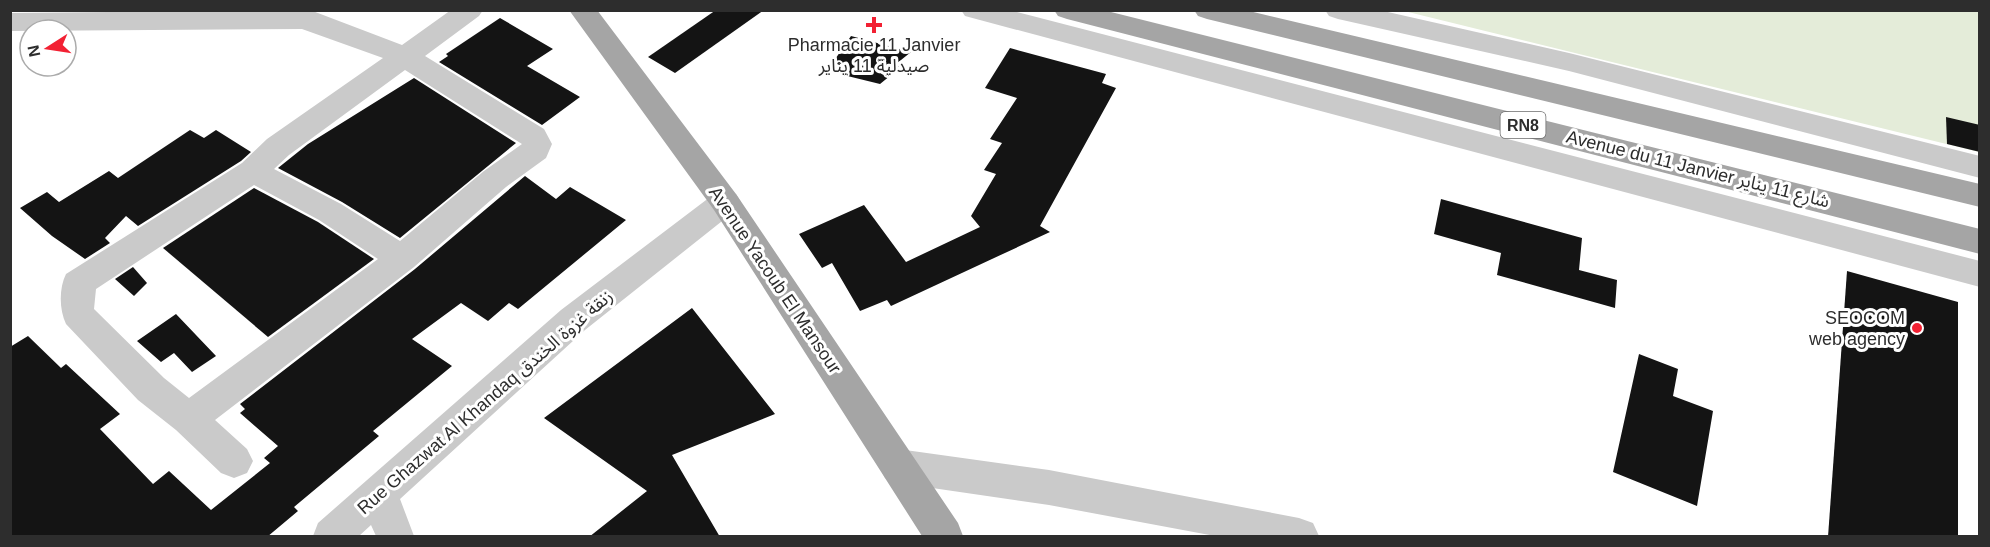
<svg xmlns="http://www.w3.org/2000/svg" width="1990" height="547" viewBox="0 0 1990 547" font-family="Helvetica,'Noto Sans Arabic',sans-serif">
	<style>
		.green { fill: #e4ecd9 }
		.building { fill: #141414 }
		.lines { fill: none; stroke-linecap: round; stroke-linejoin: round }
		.minor { fill: #cacaca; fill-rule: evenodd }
		.major { fill: #a5a5a5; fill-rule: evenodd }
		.poi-dot { fill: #f22133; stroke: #fff; stroke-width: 2 }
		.labels { text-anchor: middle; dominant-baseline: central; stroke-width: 6; stroke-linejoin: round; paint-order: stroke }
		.shield { fill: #fff; stroke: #6c6c6c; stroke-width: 1.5 }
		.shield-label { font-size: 16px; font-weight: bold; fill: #2d2d2d }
		.poi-label { font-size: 18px; fill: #2d2d2d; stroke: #fff }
		.street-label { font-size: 18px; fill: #2d2d2d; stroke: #fff }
	</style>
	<rect width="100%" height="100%" fill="#fff"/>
	<path class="green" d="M1404,11H1979V152Z"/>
	<g class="building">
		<path d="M716,10H764L675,73L648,57Z"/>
		<path d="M500,18L553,49L527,66L580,97L542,125L439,62L448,56L446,54Z"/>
		<path d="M851,36L911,52L896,64L901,67L880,84L827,71Z"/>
		<path d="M1010,48L1106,74L1102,83L1116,88L1040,226L1050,232L891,306L887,300L860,311L832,263L822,268L799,234L864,205L906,262L980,227L971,216L996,174L984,170L1002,143L990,139L1017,98L985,88Z"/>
		<path d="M414,78L516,143L400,238L342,202L278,168L308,144Z"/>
		<path d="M1946,117L1980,125V152L1947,144Z"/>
		<path d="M190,130L204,138L216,130L251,152L241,161L138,226L126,216L105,238L110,243L85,259L52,236L20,208L47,192L59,202L109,171L118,178Z"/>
		<path d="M525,176L556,199L570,187L626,220L518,309L509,303L488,321L461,303L412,339L452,366L373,431L379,436L294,507L298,511L267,537H10V347L28,336L61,368L66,364L120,414L100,429L153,484L169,471L211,510L270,463L264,458L278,446L240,413L245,409L240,404L415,269Z"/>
		<path d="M254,188L318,222L374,259L268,337L163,248Z"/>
		<path d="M1441,199L1582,238L1579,270L1617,280L1615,308L1497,275L1501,253L1434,234Z"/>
		<path d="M133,267L147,283L134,296L115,279Z"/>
		<path d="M1847,271L1958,302V537H1828Z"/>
		<path d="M692,308L775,414L672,455L720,537H589L647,491L544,418Z"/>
		<path d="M176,314L216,356L192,372L174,353L161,362L137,341Z"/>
		<path d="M1639,354L1678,369L1673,396L1713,411L1697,506L1613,472Z"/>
	</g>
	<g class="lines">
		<g class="minor">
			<path d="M310,10L402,45L451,10H483L479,16L425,56L544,129L552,144L546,158L506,187L414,267L215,420L247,449L253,461L247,473L234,478L221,473L176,430L138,400L66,324C59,309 59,288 66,274L242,163L267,139L383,58L302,29L10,31V13ZM405,70L522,144L484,171L400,241L341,204L274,169L289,155ZM254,185L319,220L378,259L189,398L164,378L94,309L96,289Z"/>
			<path d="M961,10H1009L1980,261V287L965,16Z"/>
			<path d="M1325,10H1379L1569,53L1980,156V178L1569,71L1338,19L1329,16Z"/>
			<path d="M725,190L736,194L741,202L736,210L585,330L400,499L414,536H376L371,525L359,536H313L318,523L561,310L714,194Z"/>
			<path d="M898,449L1049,470L1299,518L1313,523L1319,536H1215L1049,505L898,483L885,478L879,466L885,454Z"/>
		</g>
		<g class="major">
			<path d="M569,10H597L736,194L958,523L963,536H922L714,210Z"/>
			<path d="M1054,10H1103L1980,229V254L1067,19L1058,16Z"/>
			<path d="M1194,10H1245L1980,184V207L1207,19L1198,16Z"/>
		</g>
	</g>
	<g class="poi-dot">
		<path d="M871 16h6v6h6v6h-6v6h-6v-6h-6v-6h6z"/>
		<circle cx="1917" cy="328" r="6"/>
	</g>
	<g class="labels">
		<rect class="shield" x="1500.5" y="112" width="45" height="26" rx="4.5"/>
		<g class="shield-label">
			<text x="1523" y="125">RN8</text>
		</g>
		<g class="poi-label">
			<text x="874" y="45">Pharmacie 11 Janvier<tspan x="874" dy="21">صيدلية 11 يناير</tspan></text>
			<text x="1905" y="318" text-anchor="end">SEOCOM<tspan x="1905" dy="21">web agency</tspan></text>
		</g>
		<g class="street-label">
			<text transform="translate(1698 169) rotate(14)">Avenue du 11 Janvier شارع 11 يناير</text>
			<text transform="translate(775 280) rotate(56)">Avenue Yacoub El Mansour</text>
			<text transform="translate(485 402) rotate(-41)">Rue Ghazwat Al Khandaq زنقة غزوة الخندق</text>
		</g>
	</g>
	<rect width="1990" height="547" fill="none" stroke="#2d2d2d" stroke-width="24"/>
	<g transform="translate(48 48) rotate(258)"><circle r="28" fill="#ffffff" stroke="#ababab" stroke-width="1.5"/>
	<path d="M0-4.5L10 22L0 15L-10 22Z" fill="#f22133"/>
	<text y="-9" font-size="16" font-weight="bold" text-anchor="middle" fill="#2d2d2d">N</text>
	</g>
</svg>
